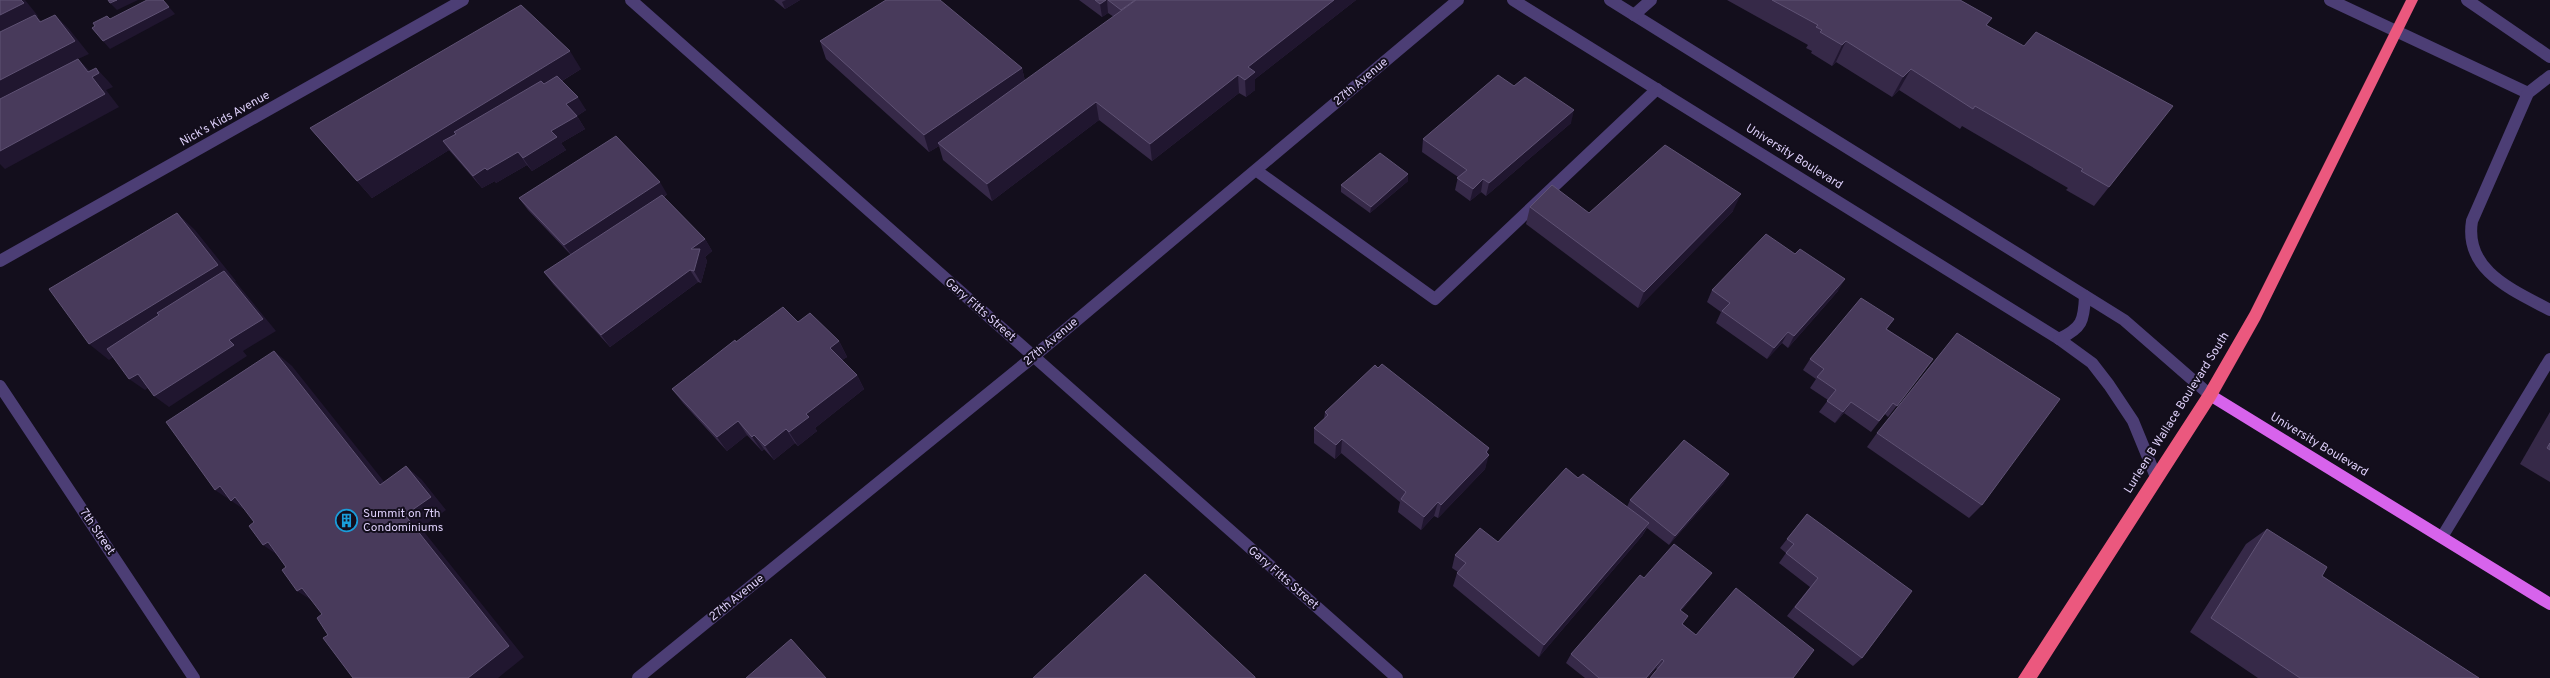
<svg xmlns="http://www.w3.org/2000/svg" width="2550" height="678" viewBox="0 0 2550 678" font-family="Overpass,sans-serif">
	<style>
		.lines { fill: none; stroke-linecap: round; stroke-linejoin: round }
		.minor { stroke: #4c3e75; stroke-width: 12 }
		.major { stroke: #d763ec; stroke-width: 12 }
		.highway { fill: #eb587e; fill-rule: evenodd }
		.wall { fill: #362948 }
		.shaded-wall { fill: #20162f }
		.building { fill: #483a5b; stroke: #5f5274 }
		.labels { text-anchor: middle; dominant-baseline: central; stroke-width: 4; stroke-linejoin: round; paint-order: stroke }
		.street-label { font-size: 12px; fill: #ddcff9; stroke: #130e1c }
		.poi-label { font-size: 12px; fill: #ddcff9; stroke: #130e1c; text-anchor: start }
	</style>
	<rect width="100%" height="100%" fill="#130e1c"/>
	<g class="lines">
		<g class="minor">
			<path d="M631,0L1397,678"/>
			<path d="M1513,0L2059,339L2092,363L2109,385L2133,421L2156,477"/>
			<path d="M1610,0L2124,320L2210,395"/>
			<path d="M2330,0L2528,93"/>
			<path d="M2467,0L2550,57"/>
			<path d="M1634,15L1651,0"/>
			<path d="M2550,76L2528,93L2472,221C2464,271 2513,290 2550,310"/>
			<path d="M1257,171L1435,299L1657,89"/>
			<path d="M0,261L463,0"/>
			<path d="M2059,339C2082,328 2084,321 2085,296"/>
			<path d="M0,386L194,678"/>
			<path d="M2442,537L2550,359"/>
			<path d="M638,678L1033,357L1458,0"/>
		</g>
		<path class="major" d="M2210,395L2550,604"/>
		<path class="highway" d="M2406,0H2418L2260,320L2215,400L2037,678H2018L2205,390L2250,312Z"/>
	</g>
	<g class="wall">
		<path d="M774,0H800L785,9Z"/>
		<path d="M1079,0H1356L1255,79V90L1246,97L1239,93L1152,161L1099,120L992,201L943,160L939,146L929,152L826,59L820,41L1022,68L1025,81L1114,17L1108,13L1102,17Z"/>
		<path d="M1727,0H1960L1992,18L1987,25L2109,187L2094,206L2066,190L2068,188L1962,126L1960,129L1899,90L1892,97L1836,62L1832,66L1811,53L1812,51L1806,48L1808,45Z"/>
		<path d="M581,69L562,81L586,110L577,116L585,129L561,143L566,150L532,171L527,165L496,183L495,181L482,188L449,150L372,198L310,128Z"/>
		<path d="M1514,86L1571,123L1486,196L1481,192L1470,201L1455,190L1458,177L1422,152L1423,139Z"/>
		<path d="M1408,181L1370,213L1341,192V185Z"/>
		<path d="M667,194L664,197L705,239L712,251L705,257L707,261L701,283L698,282L610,347L553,284L544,272L571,255L528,210L519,198Z"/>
		<path d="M1530,207L1589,213L1733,211L1638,308L1526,224Z"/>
		<path d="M1712,290L1838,291L1788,348L1782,343L1767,359L1716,323L1721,312L1707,302Z"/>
		<path d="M1894,319L1887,329L1933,359L1888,417L1885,414L1871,432L1844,413L1835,423L1819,412L1828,400L1810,388L1816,379L1803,370L1810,359Z"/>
		<path d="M798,322L839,341L847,357L842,360L857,375L864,389L815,428L817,431L798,446L795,443L774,460L764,449L762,451L747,435L727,451L683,403L672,389L736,342Z"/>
		<path d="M1325,412L1488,454L1485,469L1438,518L1434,516L1421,530L1398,512L1400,502L1341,453L1335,459L1314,443V428L1324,419Z"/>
		<path d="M2550,412V482L2520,464Z"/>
		<path d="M1877,433L1982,505L1969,518L1867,447Z"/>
		<path d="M1729,474L1723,484L1669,545L1647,528L1642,536L1539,657L1453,586L1457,573L1458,572L1452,568L1455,555L1498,542L1578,478L1627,507L1630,500Z"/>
		<path d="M1807,514L1862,658L1853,666L1787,616L1810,587L1779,563L1786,553L1780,548Z"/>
		<path d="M2267,529L2322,576L2479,678H2258L2190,632L2246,544Z"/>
		<path d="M1644,578L1705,582L1681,611L1683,624L1696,635L1814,650L1657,669L1656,668L1648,678H1585L1566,663L1571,654Z"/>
	</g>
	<g class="shaded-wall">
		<path d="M21,0H25L38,16L37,17L49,28L0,35V15Z"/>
		<path d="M117,0H138L117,10L110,3Z"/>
		<path d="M163,0L175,14L110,49L103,41Z"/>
		<path d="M786,0H800L785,9L782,2Z"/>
		<path d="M1106,0H1107L1108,13L1102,17L1100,4Z"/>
		<path d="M1334,0H1356L1255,79V90L1246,97L1245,80L1248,67Z"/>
		<path d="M55,15L69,29L89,54L78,59L91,72L96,68L109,82L113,87L106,90L119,107L5,169L0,164V80Z"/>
		<path d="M1846,41L1836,62L1832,66L1842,45Z"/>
		<path d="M570,51L581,69L462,142L454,132L462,142L443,141L449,150L372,198L357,181Z"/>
		<path d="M1022,68L1026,86L938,143L939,146L929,152L924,135Z"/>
		<path d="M1911,69L1899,90L1892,97L1903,77Z"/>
		<path d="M1238,75L1239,93L1152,161L1150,144Z"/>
		<path d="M578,97L586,110L577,116L585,129L561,143L566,150L532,171L523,158L551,131L566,104Z"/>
		<path d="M1096,102L1099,120L992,201L987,184Z"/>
		<path d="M1574,110L1571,123L1486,196L1489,183Z"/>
		<path d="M518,152L527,165L496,183L495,181L482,188L473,176L485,168Z"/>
		<path d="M1408,174V181L1370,213L1371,207Z"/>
		<path d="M1483,179L1481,192L1470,201L1473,189Z"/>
		<path d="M660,182L667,194L573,257L564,245Z"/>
		<path d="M1741,194L1733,211L1638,308L1644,292Z"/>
		<path d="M177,213L195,230L236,281H235L276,331L243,351L247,356L169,407L154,396L229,340L233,283L109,360L89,344Z"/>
		<path d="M705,239L712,251L705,257L707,261L701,283L694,271L691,249Z"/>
		<path d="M690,270L698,282L610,347L601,335Z"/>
		<path d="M1845,279L1838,291L1788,348L1794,336Z"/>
		<path d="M1788,332L1782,343L1767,359L1774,348Z"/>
		<path d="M839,341L847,357L838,363L830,348Z"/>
		<path d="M274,351L292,366L397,498L380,485Z"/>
		<path d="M138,374L153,385L145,390L129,379Z"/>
		<path d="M857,375L864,389L815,428L817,431L798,446L789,432L806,414Z"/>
		<path d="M1851,402L1844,413L1835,423L1843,412Z"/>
		<path d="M738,421L747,435L727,451L717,437Z"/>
		<path d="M786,429L795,443L774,460L765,446Z"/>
		<path d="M754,435L764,449L762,451L752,437Z"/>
		<path d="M1342,439L1341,453L1335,459L1336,445Z"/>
		<path d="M1489,448L1487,457L1489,455L1485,469L1438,518L1441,505Z"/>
		<path d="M406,466L422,480L446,510L421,528L524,657L498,678H468L405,515Z"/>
		<path d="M1729,474L1723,484L1669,545L1675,536Z"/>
		<path d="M220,486L255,511L251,514L215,490Z"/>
		<path d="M1438,502L1434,516L1421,530L1424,517Z"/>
		<path d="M1649,523L1642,536L1539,657L1544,645Z"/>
		<path d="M268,542L282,558L263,545Z"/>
		<path d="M1712,573L1705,582L1674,619L1680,610Z"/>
		<path d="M302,588L316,603L297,591Z"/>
		<path d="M1662,659L1656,668L1648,678H1646Z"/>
	</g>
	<g class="building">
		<path d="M0,0H21L24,3L0,15Z"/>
		<path d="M108,0H117L110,3Z"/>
		<path d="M147,0H163L169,7L103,41L92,28L95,26L93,23L107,16L110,19Z"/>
		<path d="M886,0H940L1022,68L924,135L820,41Z"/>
		<path d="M1095,0H1106L1100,4Z"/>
		<path d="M1108,0H1135L1121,10Z"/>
		<path d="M1136,0H1334L1248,67L1255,72L1245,80L1238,75L1150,144L1096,102L987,184L938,143Z"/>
		<path d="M1772,0H1960L1992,18L1986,25L2024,46L2036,32L2173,106L2109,187L2081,171L2083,169L1975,106L1973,109L1911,69L1903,77L1846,41L1842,45L1820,32L1822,30L1816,27L1818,25Z"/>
		<path d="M521,5L570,51L357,181L310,128Z"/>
		<path d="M35,15L40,22L55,15L75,41L0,80V32Z"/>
		<path d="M78,59L88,72L96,68L99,73L92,77L105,94L0,151V99Z"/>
		<path d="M1498,75L1514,86L1525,77L1574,110L1489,183L1483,179L1473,189L1457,178L1467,170L1423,139Z"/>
		<path d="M557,76L578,97L566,104L577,116L551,131L557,137L523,158L518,152L487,170L485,168L473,176L443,141L456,134L454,132L541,81L544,84Z"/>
		<path d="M616,136L660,182L564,245L519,198Z"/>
		<path d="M1665,145L1741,194L1644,292L1530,207L1552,185L1589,213Z"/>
		<path d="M1380,153L1408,174L1371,207L1341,185Z"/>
		<path d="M662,195L705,239L691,249H700L694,271L690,270L601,335L544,272Z"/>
		<path d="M177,213L218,265L89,344L49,289Z"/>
		<path d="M1766,234L1795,254L1800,249L1845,279L1794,336L1788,332L1774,348L1722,311L1730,303L1712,290Z"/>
		<path d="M224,271L263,319L229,340L234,345L154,396L138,374L129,379L107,349L159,315L157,313Z"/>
		<path d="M1861,298L1894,319L1886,329L1933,359L1897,406L1893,403L1879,421L1851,402L1843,412L1827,401L1836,390L1817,377L1824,369L1810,359Z"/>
		<path d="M783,307L798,322L810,313L839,341L830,348L857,375L806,414L809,417L789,432L786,429L765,446L754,435L752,437L738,421L717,437L672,389L735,340L736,342Z"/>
		<path d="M1957,333L2060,399L1982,505L1877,433Z"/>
		<path d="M274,351L380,485L406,466L431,497L405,515L509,646L468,678H353L323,638L328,635L317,618L322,614L302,588L297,591L282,570L286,567L268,542L263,545L249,526L254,522L235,497L231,501L220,486L215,490L166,422Z"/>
		<path d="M1382,364L1489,448L1486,452L1489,455L1441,505L1438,502L1424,517L1401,499L1406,492L1342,439L1336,445L1314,428L1328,415L1325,412L1375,365L1378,368Z"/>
		<path d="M1684,440L1729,474L1675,536L1630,500Z"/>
		<path d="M2550,443V450L2547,448Z"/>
		<path d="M1566,468L1578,478L1583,474L1649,523L1544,645L1457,573L1466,563L1455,555L1480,528L1498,542Z"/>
		<path d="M1807,514L1912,591L1862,658L1795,607L1818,578L1786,553L1794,544L1787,539Z"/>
		<path d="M2267,529L2327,567L2322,576L2479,678H2300L2211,618Z"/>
		<path d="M1674,544L1712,573L1680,610L1688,616L1682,624L1696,635L1736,588L1814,650L1793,678H1650L1664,661L1662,659L1646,678H1599L1571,654L1640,575L1644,578Z"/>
		<path d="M1145,574L1255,677V678H1033Z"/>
		<path d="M791,639L826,678H746Z"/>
	</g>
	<defs>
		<symbol id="building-ring" viewBox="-11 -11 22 22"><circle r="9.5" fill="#130e1c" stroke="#1a9cd9" stroke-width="1.5"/><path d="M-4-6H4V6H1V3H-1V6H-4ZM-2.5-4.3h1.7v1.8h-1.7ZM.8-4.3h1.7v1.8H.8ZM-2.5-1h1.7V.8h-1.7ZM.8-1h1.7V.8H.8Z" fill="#1a9cd9"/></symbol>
	</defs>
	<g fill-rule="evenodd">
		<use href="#building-ring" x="334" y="508" width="25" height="25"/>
	</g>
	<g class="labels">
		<g class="street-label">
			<text transform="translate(1361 82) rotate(-40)">27th Avenue</text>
			<text transform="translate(225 119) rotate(-29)">Nick's Kids Avenue</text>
			<text transform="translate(1794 157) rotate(32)">University Boulevard</text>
			<text transform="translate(980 310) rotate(41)">Gary Fitts Street</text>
			<text transform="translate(1051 342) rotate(-40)">27th Avenue</text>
			<text transform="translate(2177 413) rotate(-58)">Lurleen B Wallace Boulevard South</text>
			<text transform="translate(2319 445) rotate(31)">University Boulevard</text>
			<text transform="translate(97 532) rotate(56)">7th Street</text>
			<text transform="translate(1283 578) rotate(41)">Gary Fitts Street</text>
			<text transform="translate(737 598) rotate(-39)">27th Avenue</text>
		</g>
		<g class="poi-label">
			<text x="363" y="514">Summit on 7th<tspan x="363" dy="14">Condominiums</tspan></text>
		</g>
	</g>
</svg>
